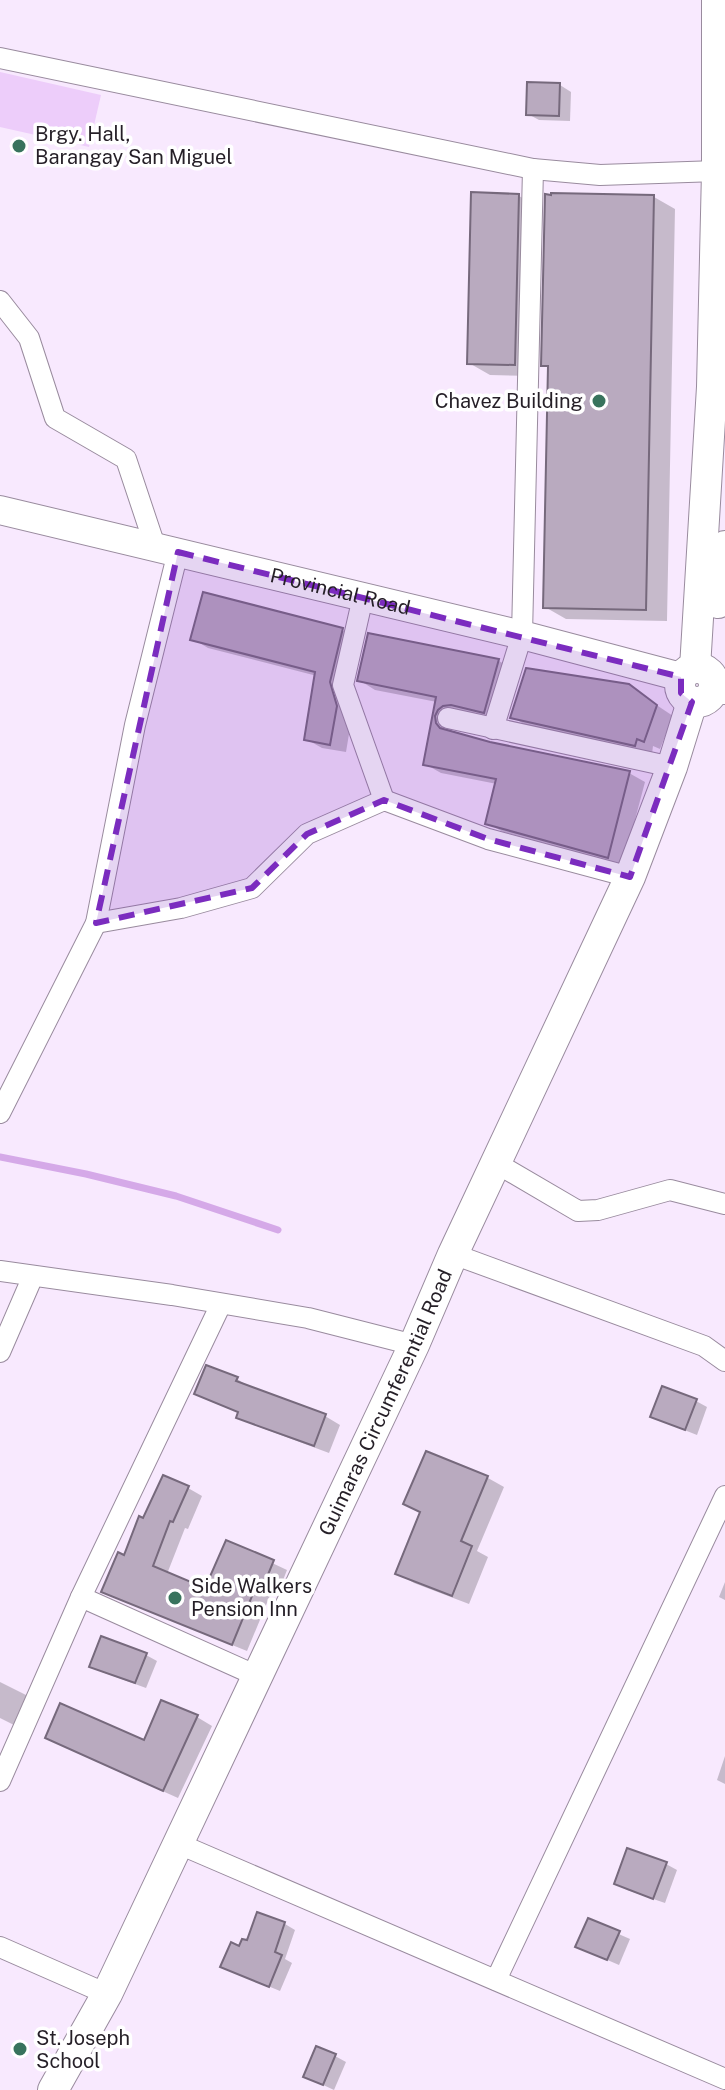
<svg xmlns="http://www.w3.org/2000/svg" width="725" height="2090" viewBox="0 0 725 2090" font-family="'Public Sans',sans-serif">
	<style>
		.green { fill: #edcdfa }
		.shadow { fill: #0003 }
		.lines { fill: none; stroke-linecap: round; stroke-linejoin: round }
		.stream { stroke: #d5a9e8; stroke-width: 7 }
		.building { fill: #b9aabf; stroke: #76697c; stroke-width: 2 }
		.street-casing { stroke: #998b9e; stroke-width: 22 }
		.secondary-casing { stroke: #998b9e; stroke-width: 30 }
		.primary-casing { stroke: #998b9e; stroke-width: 32 }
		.street { stroke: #fff; stroke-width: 20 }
		.secondary { stroke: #fff; stroke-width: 28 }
		.primary { stroke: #fff; stroke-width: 30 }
		.marked { fill: #7b2cbf; fill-opacity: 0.2; stroke: #7b2cbf; stroke-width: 6; stroke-dasharray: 16 10; stroke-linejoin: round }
		.poi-dot { fill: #38735d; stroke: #fff; stroke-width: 3 }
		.labels { text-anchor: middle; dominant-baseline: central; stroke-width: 7; stroke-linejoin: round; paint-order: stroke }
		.poi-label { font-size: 20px; fill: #251f27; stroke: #fff; text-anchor: start }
		.street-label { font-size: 20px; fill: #251f27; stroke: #fff }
	</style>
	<rect width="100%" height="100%" fill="#f8e9fe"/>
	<path class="green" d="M0,72L101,95L89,147L0,127Z"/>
	<g class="shadow">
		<path d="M560,85L571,92L570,121L539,120L528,114Z"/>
		<path d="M519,196L540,208L536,376L490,375L469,363Z"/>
		<path d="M654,197L675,209L667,621L566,619L545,607L550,368L543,365Z"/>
		<path d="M342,630L357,639L345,692L352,716L346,752L322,748L306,739L317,676L208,648L193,639Z"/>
		<path d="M370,635L499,661L514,670L500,720L451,724V732L490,744L629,773L645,782L623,865L503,832L487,823L497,784L441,773L425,764L437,702L375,690L359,680Z"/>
		<path d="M628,686L673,716L660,749L653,746L652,754L529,727L512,717Z"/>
		<path d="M237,1379L252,1388L325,1416L340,1425L329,1453L254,1425L239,1417L240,1413L212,1402L197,1394Z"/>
		<path d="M696,1401L707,1407L697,1435L664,1422L653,1416Z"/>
		<path d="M427,1453L488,1478L504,1487L477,1551L488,1557L469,1604L414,1583L398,1573L422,1513Z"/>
		<path d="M188,1488L202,1496L188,1529L185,1528L167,1574L206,1590L227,1542L287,1570L280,1588L274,1586L247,1651L118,1599L104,1591L126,1557L145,1521Z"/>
		<path d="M725,1582V1600L719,1597Z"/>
		<path d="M146,1655L157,1661L146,1688L102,1672L92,1666Z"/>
		<path d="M0,1682L30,1697L16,1726L0,1718Z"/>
		<path d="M197,1717L212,1726L178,1798L62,1746L145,1743Z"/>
		<path d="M725,1756V1784L717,1780Z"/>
		<path d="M666,1864L677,1870L665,1903L627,1890L616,1884Z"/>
		<path d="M258,1914L285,1924L295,1930L285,1959L292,1963L280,1991L234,1972L240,1948L248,1943Z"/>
		<path d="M589,1921L630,1939L619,1965L589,1952Z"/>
		<path d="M335,2056L346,2062L334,2090L306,2077Z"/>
	</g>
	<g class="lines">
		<path class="stream" d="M0,1157L86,1174L176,1196L278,1230"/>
	</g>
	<g class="building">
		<path d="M527,82L560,83L559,116L526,115Z"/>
		<path d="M471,192L519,194L515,365L467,364Z"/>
		<path d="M551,193L654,195L646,610L543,608L548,366H541L545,194L551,195Z"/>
		<path d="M203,592L343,628L330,682L337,706L330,745L304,740L315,672L190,640Z"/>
		<path d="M368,633L499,659L484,713L451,705L443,706L438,710L435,716L436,723L440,728L490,742L630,771L608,858L485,824L496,779L423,765L436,697L357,681Z"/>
		<path d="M526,668L629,684L657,705L644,742L637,739L635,746L510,718Z"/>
		<path d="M206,1365L238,1377L236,1381L326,1414L314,1446L236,1418L238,1412L194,1394Z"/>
		<path d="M662,1386L697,1399L685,1430L650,1417Z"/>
		<path d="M426,1451L488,1476L461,1541L472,1546L452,1596L395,1574L420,1512L403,1504Z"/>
		<path d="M163,1475L189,1486L173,1522L170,1521L153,1566L205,1588L226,1540L274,1560L265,1582L259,1579L232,1645L101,1592L118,1552L124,1555L139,1516L143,1518Z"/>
		<path d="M101,1636L147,1653L135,1683L89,1667Z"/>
		<path d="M161,1700L198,1715L163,1791L45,1738L60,1703L144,1740Z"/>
		<path d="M627,1848L667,1862L653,1899L614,1884Z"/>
		<path d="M257,1912L285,1922L275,1952L282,1955L269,1987L220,1967L231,1942L239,1946L242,1939L247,1940Z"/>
		<path d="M588,1918L620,1931L607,1960L575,1947Z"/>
		<path d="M316,2046L336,2054L323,2085L303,2077Z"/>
	</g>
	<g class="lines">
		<defs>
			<g id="street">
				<path d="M0,58L533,169L600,175L717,171"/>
				<path d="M0,301L29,338L55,418L126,459L155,546"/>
				<path d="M363,597L343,685L384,800"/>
				<path d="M448,718L672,767"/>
				<path d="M493,729L522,635L533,169"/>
				<path d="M96,923L181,908L252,888L307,834L384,800L488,839L630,877"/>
				<path d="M0,1113L96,923L135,725L178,552"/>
				<path d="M496,1163L578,1211L598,1210L670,1190L725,1204"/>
				<path d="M453,1254L704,1346L725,1361"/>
				<path d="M0,1271L172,1295L308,1318L414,1345"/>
				<path d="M0,1352L33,1276"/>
				<path d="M81,1597L257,1676"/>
				<path d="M0,1781L81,1597L221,1304"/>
				<path d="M179,1844L725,2079"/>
				<path d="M0,1947L107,1994"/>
				<path d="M496,1980L725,1496"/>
			</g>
			<g id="secondary">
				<path id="s1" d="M0,510L522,635L681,677"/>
				<path d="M715,687L725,690"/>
			</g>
			<g id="primary">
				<path d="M718,603L725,546"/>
				<circle cx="697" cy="685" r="17"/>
				<path d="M695,668L712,387L717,171V0"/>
				<path id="s2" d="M53,2090L107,1994L414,1345L453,1254L630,877L672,767L692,702"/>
			</g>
		</defs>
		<use href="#street" class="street-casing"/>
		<use href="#secondary" class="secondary-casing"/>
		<use href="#primary" class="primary-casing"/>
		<use href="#street" class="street"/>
		<use href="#secondary" class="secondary"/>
		<use href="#primary" class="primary"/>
	</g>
	<path class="marked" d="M178,552L681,677V693L692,702L630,877L488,839L384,800L307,834L252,888L96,923Z"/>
	<g class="poi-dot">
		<circle cx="19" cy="146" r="8"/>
		<circle cx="599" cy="401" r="8"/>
		<circle cx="175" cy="1598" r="8"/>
		<circle cx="20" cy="2049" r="8"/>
	</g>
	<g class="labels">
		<g class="poi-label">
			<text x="35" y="134">Brgy. Hall,<tspan x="35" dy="23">Barangay San Miguel</tspan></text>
			<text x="583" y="401" text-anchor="end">Chavez Building</text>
			<text x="191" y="1586">Side Walkers<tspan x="191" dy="23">Pension Inn</tspan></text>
			<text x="36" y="2038">St. Joseph<tspan x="36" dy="23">School</tspan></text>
		</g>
		<g class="street-label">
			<text stroke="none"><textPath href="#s1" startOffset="350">Provincial Road</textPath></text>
			<text stroke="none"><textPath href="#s2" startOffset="764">Guimaras Circumferential Road</textPath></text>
		</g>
	</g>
</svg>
